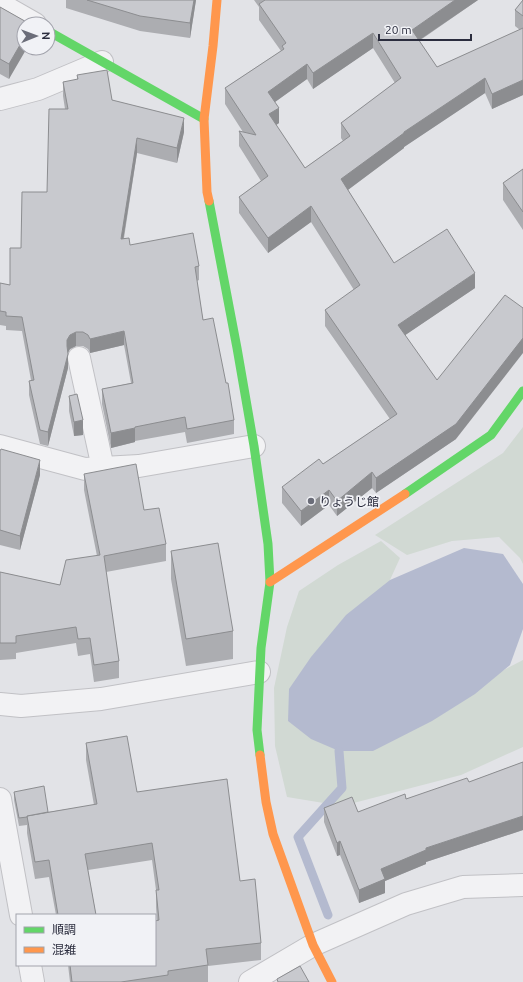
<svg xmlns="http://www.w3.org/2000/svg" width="523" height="982" viewBox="0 0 523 982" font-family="Ubuntu,'Noto Sans JP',sans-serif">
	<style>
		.green { fill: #d1d9d3 }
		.water { fill: #b4bacf }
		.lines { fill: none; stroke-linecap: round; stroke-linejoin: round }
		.stream { stroke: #b4bacf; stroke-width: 9 }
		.street-casing { stroke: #c1c1c5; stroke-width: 24 }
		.street { stroke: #f2f2f4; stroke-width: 22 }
		.fast { stroke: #63d668; stroke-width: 9 }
		.slow { stroke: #ff974d; stroke-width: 9 }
		.wall { fill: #acadb1; fill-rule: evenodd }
		.shaded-wall { fill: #8c8d90 }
		.building { fill: #c8c9ce; stroke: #8c8d90; fill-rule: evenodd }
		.poi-dot { fill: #6b6d79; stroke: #f1f2f6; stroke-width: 1.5 }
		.labels { text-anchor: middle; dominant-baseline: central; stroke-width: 3.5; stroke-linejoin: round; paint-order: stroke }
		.poi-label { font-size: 12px; fill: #2b2d3e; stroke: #f1f2f6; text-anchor: start }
	</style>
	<rect width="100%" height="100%" fill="#e2e3e7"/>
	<g class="green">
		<path d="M523,427V564L520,558L499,537L452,541L407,555L375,535L503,453Z"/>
		<path d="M381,541L400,558L384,593L431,708L523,660V747L461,775L342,806L287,797L275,746L274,688L287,627L299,591L338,565Z"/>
	</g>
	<path class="water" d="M464,548L503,554L523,584V629L510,665L475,694L432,721L373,751H339L311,739L288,721L289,689L311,657L346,615L390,580Z"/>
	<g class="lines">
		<path class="stream" d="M328,915L298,837L342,788L339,751"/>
		<defs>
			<g id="street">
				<path d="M0,4L35,24"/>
				<path d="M0,99L38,89L102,62"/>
				<path d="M79,358L103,468"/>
				<path d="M0,446L85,469L139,466L254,446"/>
				<path d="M0,704L21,706L101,699L259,672"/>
				<path d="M0,799L21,915"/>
				<path d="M30,965L33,982"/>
				<path d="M250,982L313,945L406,904L463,887L523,885"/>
			</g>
		</defs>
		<use href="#street" class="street-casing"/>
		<use href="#street" class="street"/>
		<g class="fast">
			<path d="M48,31L204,119"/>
			<path d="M209,201L237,348L254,446L268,544L270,582L261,648L257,730L260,755"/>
			<path d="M405,494L491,435L523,391"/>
		</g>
		<g class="slow">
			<path d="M209,201L207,192L204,119L213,46L217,0"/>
			<path d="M270,582L405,494"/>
			<path d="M260,755L266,802L273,834L313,945L332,982"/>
		</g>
	</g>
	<g class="wall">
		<path d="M66,0H196L190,38L140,31L66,8Z"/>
		<path d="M254,0H478L419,41L437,67L520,30L515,26V10L523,0V95L492,109L485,93L404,147V148L348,190L394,263L475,288L405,335L456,439L376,493L372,488L337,516L329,505L301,526L282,503V487L323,464L390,419L325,326V310L354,290L311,222L268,253L239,213V197L261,181L239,146V131L243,132L225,104V88L281,51L259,20V7ZM373,48L395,83L341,123V138L343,141L305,168L276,125L279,123L275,102L307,79L313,89Z"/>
		<path d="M0,7L30,24L9,79L0,74Z"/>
		<path d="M77,75L112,100L184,132L177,163L137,153L124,238L130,245L199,266V280L197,281L203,320L226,383L234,420V434L187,443L185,432L135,441V442L111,448L102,404V389L131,383L124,345L90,353L88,349L83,346H76L70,349L68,353V368L48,446L40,444L29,395V381L31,380L22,331L6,330V326L0,325V283L10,285L21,248L47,192L65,109L63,96V82L77,80Z"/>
		<path d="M523,169V230L503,200V183Z"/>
		<path d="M69,396L83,435L74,436L69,411Z"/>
		<path d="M0,451L40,475L20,550L0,545Z"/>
		<path d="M84,474L144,510L166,544V561L106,572L119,661V678L94,682L90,654L78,656L76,643L16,653V659L0,660V572L60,585L97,556L84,490Z"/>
		<path d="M171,551L233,631V659L186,666L171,579Z"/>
		<path d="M86,743L137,792L240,881L261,943V960L208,966V982H70L68,965H155L157,921L156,907V890L152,860L88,870L96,915H56L49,877L35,879L27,833V825L19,826L14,800V792L48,812L94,805L86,760Z"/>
		<path d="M523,762V830L426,862V864L385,881V893L359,903L340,855L337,856L324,822V808L358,812L469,782Z"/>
	</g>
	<g class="shaded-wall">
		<path d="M194,0H196L190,38V23Z"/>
		<path d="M455,0H478L412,45V30Z"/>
		<path d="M373,33V48L313,89V73Z"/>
		<path d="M24,38V48H27L9,79V64Z"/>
		<path d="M307,64V79L268,107V92Z"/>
		<path d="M485,78V93L404,147V148L341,195V179L404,132Z"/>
		<path d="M523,80V95L492,109V94Z"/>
		<path d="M279,108V123L269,130V114Z"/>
		<path d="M184,118V132L177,163V148Z"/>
		<path d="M137,138V153L121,253V239Z"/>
		<path d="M311,206V222L268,253V238Z"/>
		<path d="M475,273V288L398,340V325Z"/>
		<path d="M124,331V345L90,353V339Z"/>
		<path d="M76,332V346L70,349L67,354V340L70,335Z"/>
		<path d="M523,338V353L456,439L376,493V478Z"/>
		<path d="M68,354V368L48,446V432Z"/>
		<path d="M83,420V435L74,436V422Z"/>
		<path d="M135,428V442L111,448V433Z"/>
		<path d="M40,460V475L20,550V536Z"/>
		<path d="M372,472V488L337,516V501Z"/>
		<path d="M329,490V505L301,526V511Z"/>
		<path d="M523,816V830L426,862V864L385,881V893L359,903V890L381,869L426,848Z"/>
		<path d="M340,841V855L337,856V843Z"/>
	</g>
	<g class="building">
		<path d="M87,0H194L190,23L140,16Z"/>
		<path d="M265,0H455L412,30L437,67L523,28V80L492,94L485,78L404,132V133L341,179L394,263L447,229L475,273L398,325L437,380L505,295L523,308V338L456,424L376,478L372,472L337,501L329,490L301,511L282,487L319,459L323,464L397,414L325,310L360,285L311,206L268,238L239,197L268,176L239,131L256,135L225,88L284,49L282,46L286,43L259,4ZM373,33L401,78L341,123L350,136L305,168L269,114L279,108L268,92L307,64L313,73Z"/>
		<path d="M523,0V16L515,10Z"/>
		<path d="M0,7L30,24H24V38L9,64L0,59Z"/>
		<path d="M107,70L112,100L184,118L177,148L137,138L121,239L129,238L130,245L193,233L199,266L195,267L203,320L213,318L226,383H228L234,420L187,429L185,417L135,427V428L111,433L102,389L133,383L124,331L90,339L88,335L83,332H76L70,335L67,340V346L68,354L48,432L40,430L29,381L34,380L22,317L6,316V312L0,311V283L10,285V248H21L22,192H47L49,109H68L63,82L78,79L77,75Z"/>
		<path d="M523,169V212L503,183Z"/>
		<path d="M77,394L83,420L74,422L69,396Z"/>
		<path d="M1,449L40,460L20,536L0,530V451Z"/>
		<path d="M136,464L144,510L159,508L166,544L104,556L119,661L94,665L90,638L78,639L76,627L16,636V643H0V572L60,585L66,560L100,555L84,474Z"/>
		<path d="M218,543L233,631L186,639L171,551Z"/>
		<path d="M127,736L137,792L227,779L240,881L255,879L261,943L206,949L208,965L168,971V975L121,982H72L70,965H155V921L159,920L156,890H159L152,843L85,854L96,915H58L49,860L35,862L27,816L97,804L86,743Z"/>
		<path d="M523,762V816L426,848V850L381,869L385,879L359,890L340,841L337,843L324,808L352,797L358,812L405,794L406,799L467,778L469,782Z"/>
		<path d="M44,786L48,812L27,816V817L19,818L14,792Z"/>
		<path d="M300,966L309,982H278L277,979Z"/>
	</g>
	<circle class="poi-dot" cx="311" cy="501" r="4"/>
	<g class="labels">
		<g class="poi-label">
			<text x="319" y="501">りょうじ館</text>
		</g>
	</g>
	<rect x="16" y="914" width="140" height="52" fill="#f1f2f6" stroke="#a2a3ac"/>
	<rect x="24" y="927" width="20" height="6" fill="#63d668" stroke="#a2a3ac"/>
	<text x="52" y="934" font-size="12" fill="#2b2d3e">順調</text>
	<rect x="24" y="947" width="20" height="6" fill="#ff974d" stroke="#a2a3ac"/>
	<text x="52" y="954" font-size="12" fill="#2b2d3e">混雑</text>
	<g transform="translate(36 36) rotate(89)"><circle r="19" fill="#f1f2f6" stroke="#a2a3ac"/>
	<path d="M0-3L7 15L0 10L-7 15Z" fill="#6b6d79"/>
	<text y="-6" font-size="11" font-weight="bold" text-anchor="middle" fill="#2b2d3e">N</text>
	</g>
	<path d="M379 34v6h92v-6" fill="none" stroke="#2b2d3e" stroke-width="2"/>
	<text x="385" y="34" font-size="12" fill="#2b2d3e" stroke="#f1f2f6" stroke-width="3" paint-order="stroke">20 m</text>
</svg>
